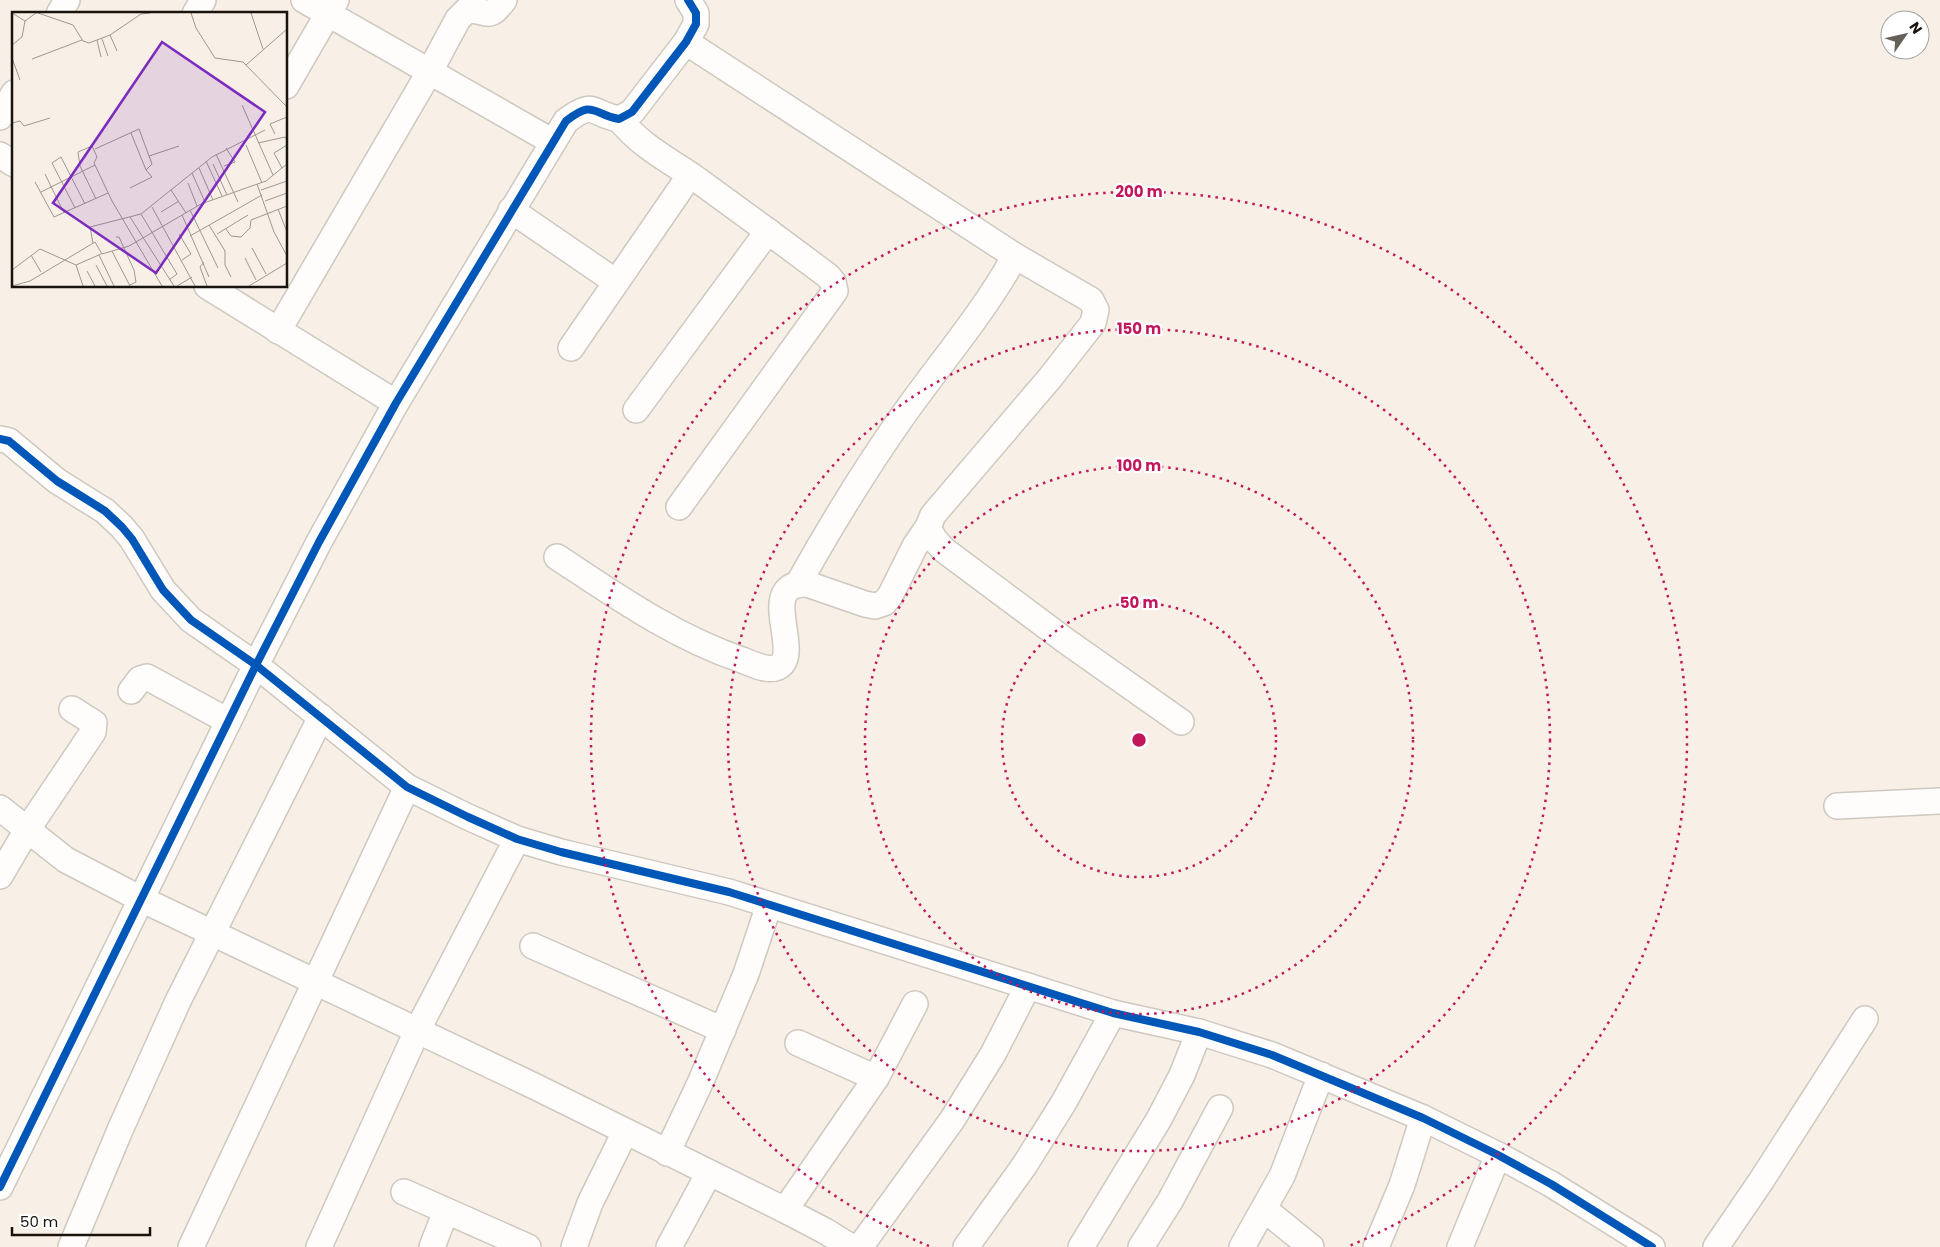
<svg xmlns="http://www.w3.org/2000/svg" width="1940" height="1247" viewBox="0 0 1940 1247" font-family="Poppins,sans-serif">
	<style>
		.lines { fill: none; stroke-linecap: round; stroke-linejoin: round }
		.minor-casing { stroke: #cec8c0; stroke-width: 28 }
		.minor { stroke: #fefdfb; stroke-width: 25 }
		.cycleway-casing { stroke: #fff; stroke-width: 11 }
		.cycleway { stroke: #0057b8; stroke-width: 8 }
		.ring { fill: none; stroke: #c2185b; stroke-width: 2.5; stroke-dasharray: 2.5 5 }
		.inset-road { fill: none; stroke: #9e988f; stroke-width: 1 }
		.view { fill: #7b2cbf; fill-opacity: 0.15; stroke: #7b2cbf; stroke-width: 2.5 }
		.inset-edge { fill: none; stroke: #18130d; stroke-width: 2.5 }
		.centre { fill: #c2185b; stroke: #fff; stroke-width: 2.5 }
		.ring-label { font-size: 15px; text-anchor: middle; font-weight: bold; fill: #c2185b; stroke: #fff; stroke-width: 4.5; stroke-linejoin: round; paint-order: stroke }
	</style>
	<rect width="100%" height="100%" fill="#f8f0e6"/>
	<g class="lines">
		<defs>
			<g id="minor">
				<path d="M304,0L553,142"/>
				<path d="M59,14L67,0"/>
				<path d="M195,14L203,0"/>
				<path d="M686,42L1015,256L1091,300L1096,310L1093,323L1050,378L933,515L928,527L934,539L944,550L1066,641L1181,722"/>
				<path d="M286,86L336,0"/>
				<path d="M0,117L14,93"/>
				<path d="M619,119C641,146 667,159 695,178C739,210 784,243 828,276L833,282L835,291L679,507"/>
				<path d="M0,155L14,164"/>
				<path d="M511,210L616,282"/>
				<path d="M207,286L396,403"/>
				<path d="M278,331L430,71L458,19L467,10C488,9 487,23 504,0"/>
				<path d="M571,348L690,175"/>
				<path d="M636,410L768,231"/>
				<path d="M0,439L9,441L57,481L105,511L122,527L132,539L163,590L191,620L256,665L407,787L468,817L517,839L561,852L729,892L1113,1013L1199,1032L1272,1055L1423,1118L1498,1155L1551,1184L1652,1247"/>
				<path d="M557,557C616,596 674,637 742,660C753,664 767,672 778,667C804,653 755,583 807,584L865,604L875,606L884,603L890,596L915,546L928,527"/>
				<path d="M798,584C830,527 864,471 902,417C940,363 983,314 1015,256"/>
				<path d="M131,691L140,679L147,677L228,721"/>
				<path d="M1837,806L1940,801"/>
				<path d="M0,808L66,860L141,899L534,1086L785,1210L825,1231L851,1247"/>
				<path d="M0,876L27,830L93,732L94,723L72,709"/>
				<path d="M533,946L723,1030"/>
				<path d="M798,1043L876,1078"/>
				<path d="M667,1153L701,1081L746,974L769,905"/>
				<path d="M0,1187L256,665L319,542L396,403L566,121C595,99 591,114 619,119L632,112L686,42L696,24V13L688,0"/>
				<path d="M404,1192L528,1247"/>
				<path d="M1264,1209L1311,1247"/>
				<path d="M785,1210L876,1078L915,1004"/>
				<path d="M71,1247L120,1130L178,1001L321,717"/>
				<path d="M191,1247L407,787"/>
				<path d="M319,1247L417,1031L517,839"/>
				<path d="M432,1247L446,1211"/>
				<path d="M574,1247L590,1203L625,1132"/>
				<path d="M669,1247L709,1173"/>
				<path d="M860,1247L952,1120L993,1054L1028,986"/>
				<path d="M966,1247L1024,1166L1064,1102L1113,1013"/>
				<path d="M1081,1247L1159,1119L1182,1075L1199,1032"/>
				<path d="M1141,1247L1170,1201L1220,1108"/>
				<path d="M1242,1247L1282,1176L1321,1075"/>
				<path d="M1376,1247L1402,1185L1423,1118"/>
				<path d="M1460,1247L1498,1155"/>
				<path d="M1716,1247L1761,1181L1865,1019"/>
			</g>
		</defs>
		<use href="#minor" class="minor-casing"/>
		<use href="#minor" class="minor"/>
		<defs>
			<g id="cycleway">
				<path d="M0,439L9,441L57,481L105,511L122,527L132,539L163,590L191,620L256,665L407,787L468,817L517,839L561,852L729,892L1113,1013L1199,1032L1272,1055L1423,1118L1498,1155L1551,1184L1652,1247"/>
				<path d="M0,1187L256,665L319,542L396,403L566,121C595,99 591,114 619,119L632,112L686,42L696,24V13L688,0"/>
			</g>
		</defs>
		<use href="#cycleway" class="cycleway-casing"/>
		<use href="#cycleway" class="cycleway"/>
	</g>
	<g class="ring">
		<circle cx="1139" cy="740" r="137"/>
		<circle cx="1139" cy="740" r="274"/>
		<circle cx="1139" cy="740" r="411"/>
		<path d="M929 1246A548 548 0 1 1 1349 1246"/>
	</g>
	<g transform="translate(12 12)">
		<rect width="275" height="275" fill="#f8f0e6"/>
		<path class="inset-road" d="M0,1L13,9L24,1M26,1L61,13L71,29L77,31L98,23L129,2L138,1M179,1L184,16L203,46L231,50L275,95M239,1L251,37M98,23L105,39M90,27L96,44M85,28L89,45M0,33L10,25L13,9M0,46L8,68M20,47L70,28M234,53L275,17M230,93L261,163M0,111L8,109L12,114L38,106M119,121L134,158M263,122L258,112L275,105M246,131L273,125L275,128M234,133L250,171M83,137L127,117L137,144L167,134M204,142L226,190M194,149L210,184M201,152L215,183M212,154L223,150L214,136M187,156L201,188M270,156L262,141L275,133M180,161L193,190M33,162L52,201M23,170L42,205L96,181M176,171L185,194M245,172L262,220L275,244M118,176L140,165L134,158L140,152L137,144M159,178L174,201M249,178L275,169M29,180L83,153M84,187L68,154L66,140L80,134L85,145L82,151L100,189L150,274M253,189L275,181M140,195L183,274M63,196L40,151L49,145L73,192M266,197L275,220M178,198L206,256M149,200L167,189M129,202L165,262L157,268M170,203L197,265M118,205L162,274M197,213L213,239V253L219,265M214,217L219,224L229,225L238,216L239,208L275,194M167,222L179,242L170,248M205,222L236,203M178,224L250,183M104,225H107L122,258L124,270L118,273M81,231L78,215L129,202L200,145L253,118M240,236L254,262M100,239L118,274M19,243L29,260M87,243L102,274M233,246L244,268M192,250L188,255L195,274M64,253L71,274M84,253L95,274M0,258L28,237L64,253L89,242M75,259L83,274M0,274L18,269L83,230L90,242L117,234L189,192L254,169L275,152M165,274L180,265M237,274L275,251"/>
		<path class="view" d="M150,30L253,100L144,261L41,191Z"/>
		<rect width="275" height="275" class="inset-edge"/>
	</g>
	<circle cx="1139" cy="740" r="8" class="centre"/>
	<g class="ring-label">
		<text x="1139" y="197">200 m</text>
		<text x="1139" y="334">150 m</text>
		<text x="1139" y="471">100 m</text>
		<text x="1139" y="608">50 m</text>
	</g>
	<g transform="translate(1905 35) rotate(56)"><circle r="24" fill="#ffffff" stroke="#a3a19e"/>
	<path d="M0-4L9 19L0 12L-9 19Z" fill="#666059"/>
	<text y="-8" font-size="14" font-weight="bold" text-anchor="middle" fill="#18130d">N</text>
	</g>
	<path d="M12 1227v8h138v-8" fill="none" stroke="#18130d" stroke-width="2.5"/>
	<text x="20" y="1227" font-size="15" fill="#18130d" stroke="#ffffff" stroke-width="4" paint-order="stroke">50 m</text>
</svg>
